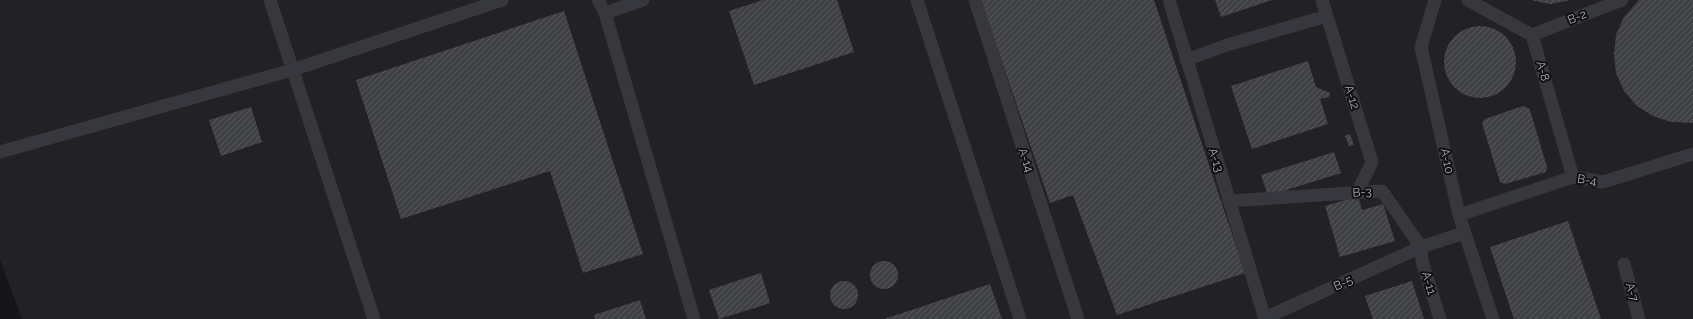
<svg xmlns="http://www.w3.org/2000/svg" width="1693" height="319" viewBox="0 0 1693 319" font-family="Raleway,sans-serif">
	<style>
		.built { fill: #222225 }
		.building { fill: url(#building-hatch) }
		.lines { fill: none; stroke-linecap: round; stroke-linejoin: round }
		.lane { stroke: #37383d; stroke-width: 13 }
		.labels { text-anchor: middle; dominant-baseline: central; stroke-width: 4; stroke-linejoin: round; paint-order: stroke }
		.street-label { font-size: 12px; fill: #a8adb8; stroke: #111113 }
	</style>
	<defs>
		<pattern id="building-hatch" width="6" height="6" patternUnits="userSpaceOnUse"><rect width="6" height="6" fill="#404145"/><path d="M-1 1l2-2M0 6l6-6M5 7l2-2" fill="none" stroke="#595a5e"/></pattern>
	</defs>
	<rect width="100%" height="100%" fill="#161618"/>
	<path class="built" d="M0,0H1693V319H22L0,260Z"/>
	<g class="building">
		<path d="M763,0H837L854,52L754,85L729,11Z"/>
		<path d="M981,0H1154L1245,273L1117,315L1073,195L1050,203Z"/>
		<path d="M1215,0H1272L1221,17Z"/>
		<path d="M1531,0H1571L1550,4Z"/>
		<path d="M1639,0H1693V123L1671,122L1653,116L1637,106L1624,91L1616,73L1614,54L1616,35L1624,17Z"/>
		<path d="M564,11L643,254L583,273L550,171L401,219L356,80Z"/>
		<circle cx="1480" cy="62" r="36"/>
		<path d="M1308,61L1316,87L1330,93L1329,97L1320,99L1328,124L1252,149L1231,86Z"/>
		<path d="M1523,106L1528,108L1530,110L1547,167L1546,172L1505,184L1500,182L1482,123L1485,119Z"/>
		<path d="M251,107L262,142L221,156L209,120Z"/>
		<path d="M1350,134L1354,145L1349,146L1345,136Z"/>
		<path d="M1334,152L1341,173L1268,196L1261,175Z"/>
		<path d="M1358,196L1362,210L1383,204L1395,241L1340,257L1325,206Z"/>
		<path d="M1568,221L1601,319H1514L1490,247Z"/>
		<circle cx="884" cy="275" r="14"/>
		<path d="M761,273L770,303L719,319L709,290Z"/>
		<circle cx="844" cy="295" r="14"/>
		<path d="M1412,281L1424,319H1373L1365,296Z"/>
		<path d="M990,284L1002,319H884Z"/>
		<path d="M640,300L646,319H595L594,315Z"/>
	</g>
	<g class="lines">
		<g class="lane">
			<path d="M270,0L374,319"/>
			<path d="M598,0L605,13L694,319"/>
			<path d="M917,0L1020,319"/>
			<path d="M975,0L1078,319"/>
			<path d="M1169,0L1265,319"/>
			<path d="M1322,0L1372,162L1357,193"/>
			<path d="M1435,0L1421,47L1459,215L1493,319"/>
			<path d="M1468,0L1532,35L1573,177"/>
			<path d="M605,13L643,0"/>
			<path d="M1532,35L1622,0"/>
			<path d="M1186,60L1227,45L1327,16"/>
			<path d="M0,152L292,70L502,0"/>
			<path d="M1229,201L1382,191L1421,247L1464,233"/>
			<path d="M1459,215L1573,177L1603,182L1693,154"/>
			<path d="M1624,264L1639,319"/>
			<path d="M1265,318L1421,247L1422,261L1440,319"/>
		</g>
	</g>
	<g class="labels">
		<g class="street-label">
			<text transform="translate(1577 17) rotate(-21)">B-2</text>
			<text transform="translate(1543 71) rotate(74)">A-8</text>
			<text transform="translate(1352 97) rotate(73)">A-12</text>
			<text transform="translate(1026 160) rotate(72)">A-14</text>
			<text transform="translate(1216 160) rotate(73)">A-13</text>
			<text transform="translate(1447 161) rotate(78)">A-10</text>
			<text transform="translate(1587 180) rotate(8)">B-4</text>
			<text transform="translate(1362 192) rotate(-4)">B-3</text>
			<text transform="translate(1343 283) rotate(-24)">B-5</text>
			<text transform="translate(1429 283) rotate(73)">A-11</text>
			<text transform="translate(1632 292) rotate(74)">A-7</text>
		</g>
	</g>
</svg>
